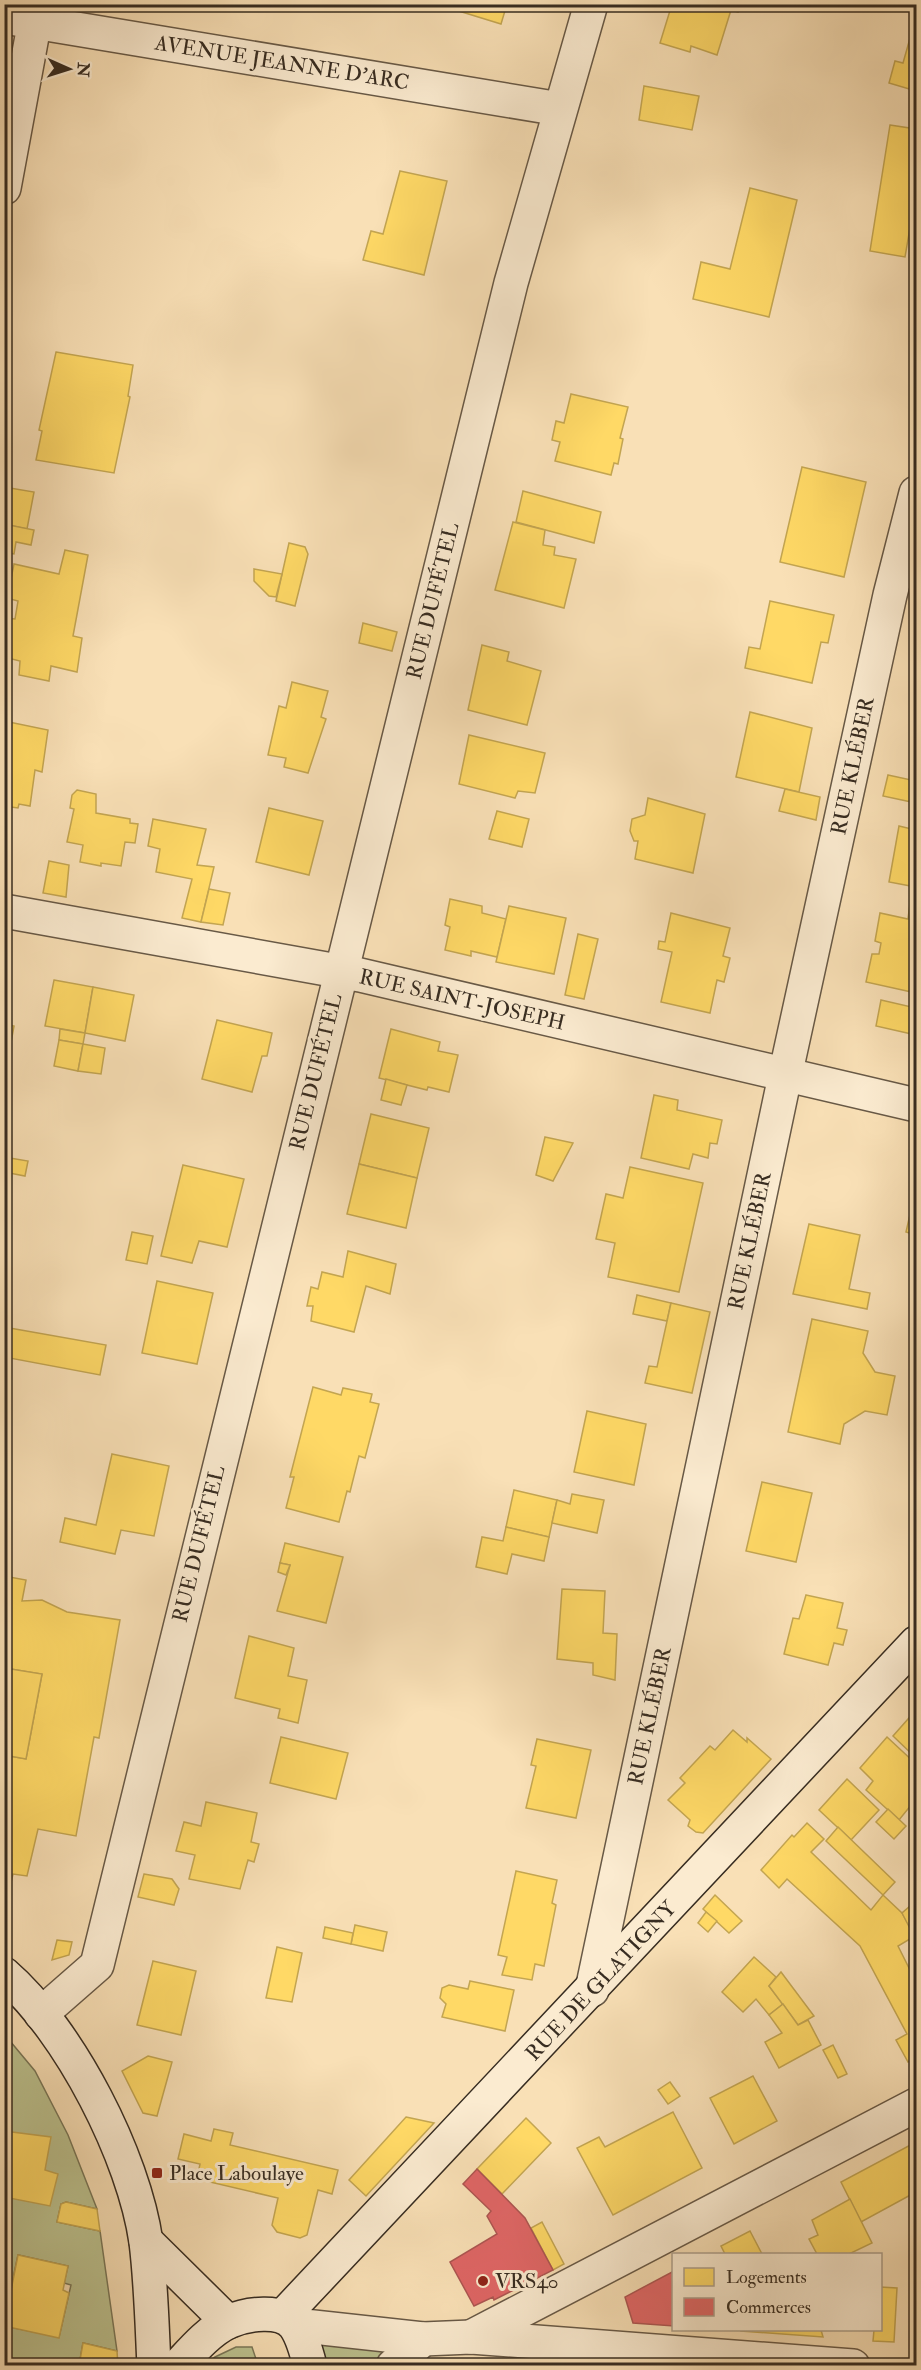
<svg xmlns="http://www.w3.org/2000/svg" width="921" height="2370" viewBox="0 0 921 2370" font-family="'IM FELL Double Pica',serif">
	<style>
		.green { fill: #bcc28f; stroke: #7a7758; stroke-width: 1.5 }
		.homes { fill: #ffd966; stroke: #c3a551; stroke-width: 1.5 }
		.shops { fill: #e06666; stroke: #ad5551; stroke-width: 1.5 }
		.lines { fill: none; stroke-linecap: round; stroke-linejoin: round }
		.street-casing { stroke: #685946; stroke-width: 36 }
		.secondary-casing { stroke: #372c21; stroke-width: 36 }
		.street { stroke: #fbebd0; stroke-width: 33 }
		.secondary { stroke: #fbebd0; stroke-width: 33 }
		.poi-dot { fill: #8f2418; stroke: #fbebd0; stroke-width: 2 }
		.labels { text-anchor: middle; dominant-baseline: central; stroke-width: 6; stroke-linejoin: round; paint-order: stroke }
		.street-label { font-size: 21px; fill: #372c21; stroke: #fbebd0 }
		.poi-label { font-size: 21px; fill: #372c21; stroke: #fbebd0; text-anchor: start }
	</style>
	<rect width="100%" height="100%" fill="#f9e0b6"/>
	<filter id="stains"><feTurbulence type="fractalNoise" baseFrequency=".00333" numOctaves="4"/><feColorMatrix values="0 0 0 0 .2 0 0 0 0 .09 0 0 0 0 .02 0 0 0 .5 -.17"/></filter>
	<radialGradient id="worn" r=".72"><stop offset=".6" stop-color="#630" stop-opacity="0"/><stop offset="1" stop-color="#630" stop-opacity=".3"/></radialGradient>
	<g class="green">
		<path d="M5,2035L35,2071L68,2135L97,2209L66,2202L61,2204L57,2222L100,2231L117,2351L83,2343L80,2360L103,2365H5V2326L59,2337L71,2285L64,2283L68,2266L18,2255L5,2316Z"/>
		<path d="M317,2341L390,2347L379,2365H323Z"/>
		<path d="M236,2347H252L258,2365H205L215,2357Z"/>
	</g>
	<g class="homes">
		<path d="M451,4H507L501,24L449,8Z"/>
		<path d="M672,4L678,5L740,4L738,12L731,10L717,55L691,46L690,52L660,43Z"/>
		<path d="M916,17V91L889,83L895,61L903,63Z"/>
		<path d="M644,86L699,96L692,130L639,120Z"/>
		<path d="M890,125L916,129V193L905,257L870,251Z"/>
		<path d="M400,171L447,181L424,275L363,260L371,231L383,234Z"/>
		<path d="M750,188L797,200L769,317L693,299L701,262L730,269Z"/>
		<path d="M56,352L133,365L128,396L130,397L114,473L36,460L42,431L39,430Z"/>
		<path d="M571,394L628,407L620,438L623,439L618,464L614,463L611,475L555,461L560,442L552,440L556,421L564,423Z"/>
		<path d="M802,467L866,482L844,577L780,562Z"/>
		<path d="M4,487L34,492L27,529L4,524Z"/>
		<path d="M523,491L601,512L594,543L516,522Z"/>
		<path d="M513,522L545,530L543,545L555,547L554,555L576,559L564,608L495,590Z"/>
		<path d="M4,524L34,530L31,545L16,542L14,554L8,553L6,559Z"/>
		<path d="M289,543L305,547L308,554L295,606L276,601Z"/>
		<path d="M65,550L88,555L73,636L82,638L77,672L51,666L49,681L19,675L20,661L4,657L5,618L15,619L18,601L7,598L14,564L59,574Z"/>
		<path d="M254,569L282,574L276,597L269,596L254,581Z"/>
		<path d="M770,601L834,615L828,643L821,642L812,683L745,668L749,647L760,649Z"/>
		<path d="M363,623L397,632L392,651L359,643Z"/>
		<path d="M482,645L509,652L507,661L541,671L527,725L468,710Z"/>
		<path d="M292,682L328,691L321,717L326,719L308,773L284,767L286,758L268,755L279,706L286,708Z"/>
		<path d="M750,712L812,728L799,792L736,777Z"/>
		<path d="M9,722L48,730L42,772L35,770L30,806L19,804L18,808L4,806V736Z"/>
		<path d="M469,735L545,753L535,793L518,791L515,798L459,784Z"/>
		<path d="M888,775L916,781V803L883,796Z"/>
		<path d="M785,789L820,797L816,820L779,811Z"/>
		<path d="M77,790L96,794V813L130,819V823L138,824L135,843L125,842L121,866L101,863V866L80,862L83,845L67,842L74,809L70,808L72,795Z"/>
		<path d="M648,798L705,814L693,873L635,859L638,841H634L630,831L632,819L645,815Z"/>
		<path d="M269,808L323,821L309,875L256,862Z"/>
		<path d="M497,811L529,819L522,847L489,839Z"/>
		<path d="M153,819L206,829L197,865L214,867L201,922L182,918L192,879L156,872L160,849L148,846Z"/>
		<path d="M899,826L916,830V887L889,882Z"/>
		<path d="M49,861L69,865L66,897L43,893Z"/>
		<path d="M209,889L230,893L223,925L201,922Z"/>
		<path d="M450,899L482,906V913L506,919L497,957L471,951V956L445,950L450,927L445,925Z"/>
		<path d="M910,903L916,905V993L866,982L872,954H879L881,943L875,941L880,913L908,919Z"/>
		<path d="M509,906L566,918L554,974L496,962Z"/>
		<path d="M671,913L730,928L723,956L730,958L724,982L717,980L710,1013L661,1002L672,952L658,949L659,941L665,942Z"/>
		<path d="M578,934L598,939L584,999L565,995Z"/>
		<path d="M54,980L93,987L85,1033L45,1026Z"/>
		<path d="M93,987L134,995L125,1041L85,1033Z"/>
		<path d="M881,1000L916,1008V1035L876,1026Z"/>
		<path d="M217,1020L272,1033L267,1056H262L252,1092L202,1079Z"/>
		<path d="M4,1024L14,1026L8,1059L4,1058Z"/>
		<path d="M60,1029L85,1033L83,1044L59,1040Z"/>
		<path d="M391,1029L440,1042L438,1051L458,1055L449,1092L428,1087L427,1090L379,1078Z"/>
		<path d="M59,1040L83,1044L78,1071L54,1066Z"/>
		<path d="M83,1044L105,1048L101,1074L78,1071Z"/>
		<path d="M386,1079L407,1085L401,1105L381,1100Z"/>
		<path d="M654,1095L678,1100L677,1110L722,1120L717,1144L710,1143L708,1158L693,1154L689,1169L641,1158Z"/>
		<path d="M371,1114L429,1128L417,1178L359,1164Z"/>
		<path d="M545,1137L573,1143L553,1181L536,1175Z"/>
		<path d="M4,1157L28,1161L25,1176L4,1172Z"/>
		<path d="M359,1164L417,1178L406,1228L347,1214Z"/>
		<path d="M183,1165L244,1179L227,1247L199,1241L192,1263L161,1256Z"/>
		<path d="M630,1167L703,1183L679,1292L608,1277L615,1243L596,1239L606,1194L623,1198Z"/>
		<path d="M916,1188V1235L906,1232Z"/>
		<path d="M809,1224L860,1235L849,1289L870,1293L867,1309L793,1294Z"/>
		<path d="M132,1232L153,1236L147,1264L126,1260Z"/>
		<path d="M348,1251L396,1264L390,1294L366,1286L354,1332L311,1321L313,1306H307L311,1287L318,1289L322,1272L343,1277Z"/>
		<path d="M157,1281L213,1293L197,1364L142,1353Z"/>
		<path d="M637,1295L671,1303L667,1321L633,1314Z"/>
		<path d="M671,1303L710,1312L692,1393L645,1383L649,1366L657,1367Z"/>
		<path d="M812,1319L868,1331L863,1353L875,1372L895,1376L887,1415L865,1411L844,1424L840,1444L788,1432Z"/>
		<path d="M4,1327L106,1345L100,1375L4,1357Z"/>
		<path d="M313,1387L341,1395L343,1388L372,1394L370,1402L379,1404L365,1458L359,1456L350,1492L347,1491L339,1522L286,1508L294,1477H290Z"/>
		<path d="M587,1411L646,1424L634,1485L574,1472Z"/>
		<path d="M112,1454L169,1466L154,1536L121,1530L115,1554L60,1542L65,1518L96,1525Z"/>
		<path d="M762,1482L812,1493L796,1562L746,1551Z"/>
		<path d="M514,1490L557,1500L549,1537L506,1527Z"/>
		<path d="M572,1494L604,1500L597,1533L552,1523L557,1500L570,1504Z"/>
		<path d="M506,1527L549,1537L544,1561L512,1554L507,1574L476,1567L482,1537L503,1541Z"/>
		<path d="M285,1543L343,1557L326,1623L277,1611L290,1565L280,1563Z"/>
		<path d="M280,1563L290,1565L286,1575L278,1572Z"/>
		<path d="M4,1576L26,1580L22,1601L42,1600L67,1612L120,1620L99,1738L94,1737L76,1836L38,1829L27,1876L13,1874L4,1912V1755L26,1759L42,1674L11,1669L4,1687Z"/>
		<path d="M562,1589L605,1591L603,1633L617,1634L615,1680L593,1675V1663L557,1659Z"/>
		<path d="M806,1595L843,1603L837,1628L847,1630L843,1645L834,1643L828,1665L784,1654L793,1618L799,1619Z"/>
		<path d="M249,1636L294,1648L288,1676L307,1680L298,1723L278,1718L280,1709L235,1698Z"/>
		<path d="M11,1669L42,1674L26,1759L4,1755V1687Z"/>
		<path d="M916,1710V1758L893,1736Z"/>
		<path d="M733,1730L747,1742V1738L771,1759L703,1833L696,1832L688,1826L690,1820L668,1800L685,1783L680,1778L710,1746L715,1750Z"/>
		<path d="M281,1737L348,1753L336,1799L270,1783Z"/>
		<path d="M887,1737L916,1764V1799L899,1820L866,1790L873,1781L860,1768Z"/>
		<path d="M537,1739L591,1750L576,1818L526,1808L536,1766L531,1765Z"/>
		<path d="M847,1779L879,1810L851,1840L819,1810Z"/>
		<path d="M206,1802L257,1813L251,1842L259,1844L254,1862L248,1860L240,1889L189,1879L195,1855L176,1851L184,1822L201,1826Z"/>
		<path d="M888,1809L906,1826L894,1839L876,1822Z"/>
		<path d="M807,1823L824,1839L811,1852L871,1910L883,1895L902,1913L915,1936L898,1946L916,1982V2058L908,2062L896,2040L907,2034L860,1946L787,1879L779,1888L761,1870L792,1835L794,1837Z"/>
		<path d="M838,1827L895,1882L883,1895L826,1841Z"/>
		<path d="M516,1871L557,1880L552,1903L556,1905L544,1966L535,1964L532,1980L502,1975L507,1957L498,1955Z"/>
		<path d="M144,1874L172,1879L179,1889L174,1905L138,1897Z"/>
		<path d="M715,1895L742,1921L729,1933L703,1909Z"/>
		<path d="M916,1901V1940L902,1913Z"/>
		<path d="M706,1912L717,1921L708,1932L698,1923Z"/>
		<path d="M355,1925L387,1932L383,1951L351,1944Z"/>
		<path d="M325,1927L353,1933L351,1944L323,1938Z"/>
		<path d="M57,1940L72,1942L69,1955L52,1960Z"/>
		<path d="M277,1947L302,1953L292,2002L266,1998Z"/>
		<path d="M754,1957L776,1977L769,1986L783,2004L769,2015L756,1999L743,2012L722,1992Z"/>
		<path d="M153,1961L196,1971L181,2035L137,2025Z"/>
		<path d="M781,1972L814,2016L798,2025L769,1986Z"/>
		<path d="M470,1981L514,1990L505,2031L442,2017L446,2004L440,1998L442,1988L449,1985L468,1989Z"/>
		<path d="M783,2004L798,2025L808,2020L821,2045L779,2068L765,2042L782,2033L769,2015Z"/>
		<path d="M833,2045L847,2074L838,2078L823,2050Z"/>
		<path d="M148,2056L172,2062L157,2116L143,2113L122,2071Z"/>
		<path d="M753,2076L777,2121L734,2144L710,2098Z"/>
		<path d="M670,2082L680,2096L668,2104L658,2090Z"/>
		<path d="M673,2112L702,2168L613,2215L577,2148L599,2137L605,2147Z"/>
		<path d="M406,2117L434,2123L366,2196L349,2180Z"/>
		<path d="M526,2118L551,2143L502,2194L477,2169Z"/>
		<path d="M214,2129L233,2133L230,2145L338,2170L332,2194L318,2190L307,2235L300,2238L277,2232L272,2225L278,2198L197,2179L200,2164L178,2159L184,2134L211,2141Z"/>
		<path d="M4,2131L51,2137L45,2170L58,2174L50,2206L4,2197Z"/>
		<path d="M916,2142V2192L861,2222L841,2182Z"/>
		<path d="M850,2199L872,2243L849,2254H817L809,2239L818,2235L812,2220Z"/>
		<path d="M66,2202L97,2209L100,2231L57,2222L61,2204Z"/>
		<path d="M542,2222L564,2264L553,2270L531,2228Z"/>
		<path d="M750,2231L762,2254H725L721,2246Z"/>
		<path d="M18,2255L68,2266L63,2290L69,2293L59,2338L4,2326Z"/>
		<path d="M880,2287L897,2288L894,2342L873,2341L874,2330H880Z"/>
		<path d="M741,2330H821L823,2337L741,2331Z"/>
		<path d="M83,2343L117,2351L118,2366L80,2360Z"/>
	</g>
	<g class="shops">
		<path d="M477,2169L525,2218L553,2270L494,2300L493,2297L474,2306L450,2262L497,2234L487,2216L491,2211L463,2184Z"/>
		<path d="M674,2271V2326L633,2323L625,2297Z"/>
	</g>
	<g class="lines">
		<defs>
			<g id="street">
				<path d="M4,17L560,109"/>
				<path d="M4,188L38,4"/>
				<path d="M4,911L360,975L916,1105"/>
				<path d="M592,1990L785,1076L890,595L916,493"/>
				<path d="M41,2014L97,1965L511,283L591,4"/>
				<path d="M295,2325L423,2339L471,2337L853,2366"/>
				<path d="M471,2337L916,2105"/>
				<path d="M393,2366L423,2339"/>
			</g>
			<g id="secondary">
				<path d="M4,1974C70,2031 134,2157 146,2242C151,2282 152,2325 154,2366"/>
				<path d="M146,2241L228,2322"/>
				<path d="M283,2316L916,1643"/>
				<path d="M178,2366C192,2351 209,2331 228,2322C246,2314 282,2308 295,2326C302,2336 307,2354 310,2366"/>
			</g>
		</defs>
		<use href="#street" class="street-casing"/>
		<use href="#secondary" class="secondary-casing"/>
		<use href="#street" class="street"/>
		<use href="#secondary" class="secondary"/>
	</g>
	<g class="poi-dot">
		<rect x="151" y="2167" width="12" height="12" rx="3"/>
		<circle cx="483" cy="2281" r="6"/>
	</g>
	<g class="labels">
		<g class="street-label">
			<text transform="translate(282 63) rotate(9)">AVENUE JEANNE D'ARC</text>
			<text transform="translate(433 601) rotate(-76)">RUE DUFÉTEL</text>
			<text transform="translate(853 766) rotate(-78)">RUE KLÉBER</text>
			<text transform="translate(462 1000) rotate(13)">RUE SAINT-JOSEPH</text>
			<text transform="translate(316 1072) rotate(-76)">RUE DUFÉTEL</text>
			<text transform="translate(750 1241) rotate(-78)">RUE KLÉBER</text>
			<text transform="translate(199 1544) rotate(-76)">RUE DUFÉTEL</text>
			<text transform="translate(650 1716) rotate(-78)">RUE KLÉBER</text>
			<text transform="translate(601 1981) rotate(-47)">RUE DE GLATIGNY</text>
		</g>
		<g class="poi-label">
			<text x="169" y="2173">Place Laboulaye</text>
			<text x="495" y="2281">VRS40</text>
		</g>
	</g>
	<rect width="921" height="2370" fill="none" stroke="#f9e0b6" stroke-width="24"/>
	<rect x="6" y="6" width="909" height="2358" fill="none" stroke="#372c21" stroke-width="3"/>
	<rect x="12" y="12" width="897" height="2346" fill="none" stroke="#372c21" stroke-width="1.5"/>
	<rect x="672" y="2253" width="210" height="78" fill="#fbebd0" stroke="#ad9f8a" stroke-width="1.5"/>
	<rect x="684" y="2268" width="30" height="18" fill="#ffd966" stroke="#ad9f8a" stroke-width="1.5"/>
	<text x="726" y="2283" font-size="18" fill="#372c21">Logements</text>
	<rect x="684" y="2298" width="30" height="18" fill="#e06666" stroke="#ad9f8a" stroke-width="1.5"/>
	<text x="726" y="2313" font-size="18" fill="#372c21">Commerces</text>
	<g transform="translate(69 69) rotate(93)" stroke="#fbebd0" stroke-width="4.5" paint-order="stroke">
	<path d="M0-4.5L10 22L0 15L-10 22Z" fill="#372c21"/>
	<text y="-9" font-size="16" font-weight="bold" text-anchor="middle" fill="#372c21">N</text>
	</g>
	<rect width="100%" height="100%" filter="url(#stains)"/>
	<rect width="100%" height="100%" fill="url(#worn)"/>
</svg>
